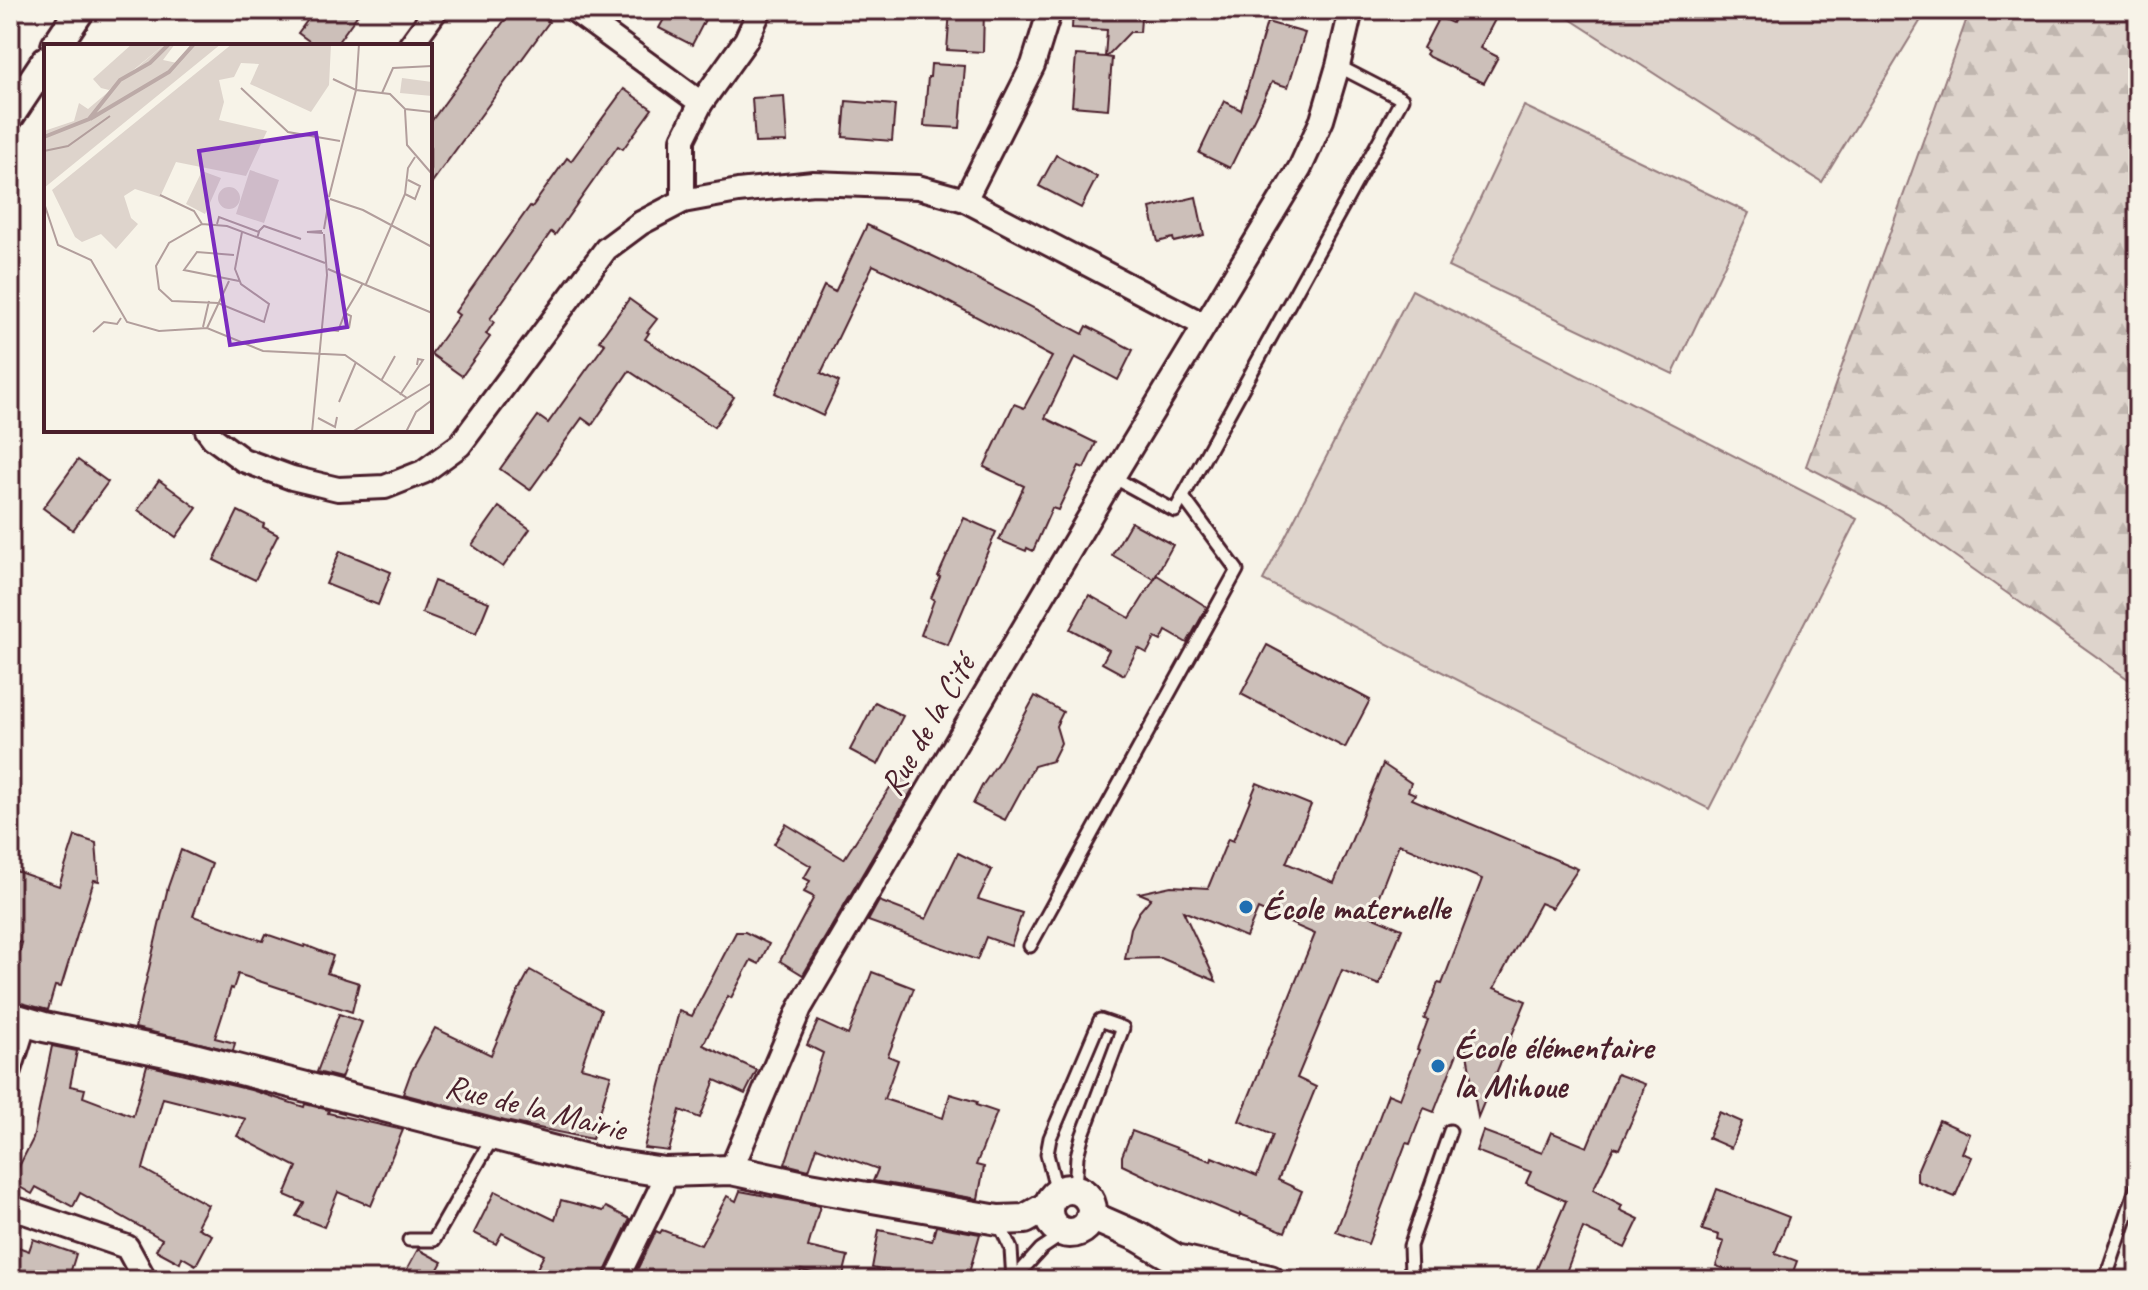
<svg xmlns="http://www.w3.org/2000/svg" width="2148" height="1290" viewBox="0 0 2148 1290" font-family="Caveat,sans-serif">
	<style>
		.forest { fill: url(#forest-firs); stroke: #947a7c; stroke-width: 2 }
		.garden { fill: #ded4cc; stroke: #947a7c; stroke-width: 2 }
		.building { fill: #ccbfb9; stroke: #4a1f2b; stroke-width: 2 }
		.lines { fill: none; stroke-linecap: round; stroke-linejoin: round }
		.service-casing { stroke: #4a1f2b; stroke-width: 17 }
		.minor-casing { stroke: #4a1f2b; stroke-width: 28 }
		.tertiary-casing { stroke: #4a1f2b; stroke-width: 34 }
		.service { stroke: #f7f3e8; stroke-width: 11 }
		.minor { stroke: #f7f3e8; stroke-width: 22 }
		.tertiary { stroke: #f7f3e8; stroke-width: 28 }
		.poi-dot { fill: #1f6fb2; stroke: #f7f3e8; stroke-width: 3 }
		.labels { text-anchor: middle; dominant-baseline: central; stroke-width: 6; stroke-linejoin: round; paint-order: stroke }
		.street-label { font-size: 34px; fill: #4a1f2b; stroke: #f7f3e8 }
		.poi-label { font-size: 34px; font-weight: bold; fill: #4a1f2b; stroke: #f7f3e8; text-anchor: start }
		.inset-river { fill: none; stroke: #bcaaa7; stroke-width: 4 }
		.inset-road { fill: none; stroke: #b29e9c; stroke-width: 2 }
		.view { fill: #7b2cbf; fill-opacity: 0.15; stroke: #7b2cbf; stroke-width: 4 }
		.inset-edge { fill: none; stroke: #4a1f2b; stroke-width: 4 }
	</style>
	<defs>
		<pattern id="forest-firs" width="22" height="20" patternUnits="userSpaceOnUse" patternTransform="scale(2)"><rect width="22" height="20" fill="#ded4cc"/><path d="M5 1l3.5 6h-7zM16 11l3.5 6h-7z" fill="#c0b6af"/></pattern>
	</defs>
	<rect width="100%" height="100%" fill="#f7f3e8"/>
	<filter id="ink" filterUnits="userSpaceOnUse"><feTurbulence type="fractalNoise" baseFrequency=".0125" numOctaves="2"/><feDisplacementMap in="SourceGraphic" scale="16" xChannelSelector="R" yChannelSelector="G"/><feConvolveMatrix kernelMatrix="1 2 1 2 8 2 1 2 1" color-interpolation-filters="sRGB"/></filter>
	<g filter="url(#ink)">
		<path class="forest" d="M1970,10H2138V686L1887,508L1806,466Z"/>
		<g class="garden">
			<path d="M1556,10H1927L1822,182Z"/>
			<path d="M1524,106L1749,213L1673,374L1448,267Z"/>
			<path d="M1412,290L1857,519L1709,809L1263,580Z"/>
		</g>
		<g class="building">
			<path d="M315,10H361L335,46H316L298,33Z"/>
			<path d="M512,10H532L549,22L430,185V123Z"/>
			<path d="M669,10H710L692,45L659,28Z"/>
			<path d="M950,10H984L983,52L947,50Z"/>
			<path d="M1073,10H1150L1141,19L1140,32H1130L1106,57L1112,58L1108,109L1072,106L1076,55L1105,57L1107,30L1072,28Z"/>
			<path d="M1459,10H1500L1480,48L1498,57L1484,83L1429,57L1426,54L1428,51L1423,48L1439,17L1452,23Z"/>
			<path d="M1267,22L1305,33L1288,87L1272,82L1230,168L1199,153L1224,101L1241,110Z"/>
			<path d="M931,64L965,66L960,128L924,126L928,77H930Z"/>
			<path d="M624,89L652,109L623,149L618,146L555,235L551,232L490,319L494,322L486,334L490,337L462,376L431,354L459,315L455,312L530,206L532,207L567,158L571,161Z"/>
			<path d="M784,96L787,142L755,143L752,98Z"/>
			<path d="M846,101L895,105L892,141L843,137Z"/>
			<path d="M1056,155L1097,177L1081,208L1039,186Z"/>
			<path d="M1196,197L1204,235L1174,242L1173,238L1158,242L1150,208Z"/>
			<path d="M867,225L941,260L1083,334L1087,326L1133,350L1118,380L1075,357L1045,418L1096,443L1084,468L1079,466L1058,510L1052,508L1033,551L1027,548L1026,551L999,540L1024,486L984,467L1014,404L1024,408L1052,357L926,290L873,265L821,373L839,382L823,416L775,393L824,286L835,292Z"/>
			<path d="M629,299L657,319L647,332L649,333L645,339L734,397L714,427L629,371L592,425L582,418L530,490L500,469L538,416L548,423L605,344L599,341Z"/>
			<path d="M78,460L108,482L73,530L43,508Z"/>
			<path d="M159,480L197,508L176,537L138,510Z"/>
			<path d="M499,507L530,529L503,567L472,545Z"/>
			<path d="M238,511L264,524L263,527L278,535L255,580L214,560Z"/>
			<path d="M964,518L996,532L948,645L921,635L934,600L931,598L940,577L938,576Z"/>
			<path d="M1131,522L1173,545L1154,579L1112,555Z"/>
			<path d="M340,551L391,572L378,605L326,584Z"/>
			<path d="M1157,575L1207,607L1187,643L1166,631L1161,641L1155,638L1147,653L1138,648L1124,675L1102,663L1109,650L1070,629L1089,595L1130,618Z"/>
			<path d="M434,581L489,602L476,634L422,613Z"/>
			<path d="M1267,645L1370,700L1345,748L1241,694Z"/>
			<path d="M1035,696L1063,712L1056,726L1061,743L1052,761L1034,766L1005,820L973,804L982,786L1001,758Z"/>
			<path d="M875,702L903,716L878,765L850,750Z"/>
			<path d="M1383,764L1411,783L1408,791L1415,794L1412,799L1578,869L1552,908L1540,903L1494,988L1526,1001L1478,1117L1464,1036L1434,1112L1424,1108L1410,1144L1406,1143L1368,1244L1336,1232L1388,1094L1400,1099L1419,1050L1417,1049L1428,1020L1424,1019L1438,983L1442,984L1482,879L1399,844L1371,916L1402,929L1379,985L1342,970L1297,1078L1316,1087L1278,1180L1302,1191L1285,1232L1240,1214V1216L1162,1184L1122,1165V1156L1132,1131L1211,1161L1212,1157L1257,1176L1273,1135L1239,1121L1315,934L1258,909L1246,937L1183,911L1216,981L1161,958L1125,959L1131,928L1139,912L1151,898L1139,893L1171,886L1208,888L1228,839L1233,841L1257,783L1311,805L1286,863L1334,883Z"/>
			<path d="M898,775L915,785L803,975L780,961L814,897L804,892L810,881L804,878L811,866L774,844L786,824L844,859Z"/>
			<path d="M75,836L96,843L99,881L94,880L61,987L55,986L48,1010L10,1000V985L22,943L10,939V869L59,886Z"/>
			<path d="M181,850L212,864L193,916L263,941L266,934L304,947L305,945L333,956L327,973L359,983L352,1012L238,974L233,989L231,988L215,1038L235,1043L233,1051L135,1028L168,887Z"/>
			<path d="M958,853L992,870L978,899L1022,913L1011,946L986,937L977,960L868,921L879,901L926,919Z"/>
			<path d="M736,932H745L769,944L759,964L751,960L731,998L728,996L703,1045L757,1070L745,1094L715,1080L700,1118L680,1110L669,1151L644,1148L679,1011L692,1016Z"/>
			<path d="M530,970L601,1010L581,1067L611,1075L592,1139L505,1121L403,1094L411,1072L435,1028L491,1055L517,994Z"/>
			<path d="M872,972L914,988L888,1056L898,1060L884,1099L943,1118L950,1094L977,1102L976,1105L997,1112L976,1165L984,1167L978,1199L873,1181L878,1169L817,1147L809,1170L785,1164L823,1053L807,1045L818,1021L848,1035Z"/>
			<path d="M339,1014L362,1022L341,1078L317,1072Z"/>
			<path d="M52,1046L77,1051L70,1086L85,1089L83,1097L133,1116L147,1065L251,1090L304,1107L305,1104L329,1110L328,1113L403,1130L371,1206L338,1192L324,1227L296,1216L304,1203L285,1195L297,1167L237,1136L246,1119L163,1098L143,1169L208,1205L198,1224L200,1226L198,1228L212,1235L196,1265L182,1257L180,1263L156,1250L162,1239L80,1193L73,1207L36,1187L32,1194L11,1182L33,1139Z"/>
			<path d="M1617,1074L1645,1084L1637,1109L1619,1149L1614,1147L1593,1190L1622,1205L1620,1210L1639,1219L1625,1248L1583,1228L1563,1280H1532L1566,1201L1526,1183L1531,1172L1476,1151L1483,1131L1542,1153L1551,1132L1587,1147Z"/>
			<path d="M1719,1112L1742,1122L1731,1148L1708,1138Z"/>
			<path d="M1939,1120L1970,1134L1962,1153L1972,1157L1955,1197L1917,1181V1171Z"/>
			<path d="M1717,1189L1789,1217L1775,1253L1797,1261L1790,1280H1755L1716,1266L1724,1242L1718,1240L1719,1235L1702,1230Z"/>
			<path d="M495,1191L555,1220L561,1200L603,1211L606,1207L630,1219L601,1280H531L544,1255L502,1233L496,1244L474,1233Z"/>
			<path d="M740,1191L820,1206L808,1247L848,1256L842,1280H836L801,1270L798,1280H650L635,1274L656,1231L660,1233L662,1230L701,1245L727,1196L736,1201Z"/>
			<path d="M936,1226L980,1234L967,1280H930L872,1268L879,1230L932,1241Z"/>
			<path d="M33,1239L76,1254L68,1280H10V1244L29,1251Z"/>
			<path d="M418,1249L442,1262L432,1280H401Z"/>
		</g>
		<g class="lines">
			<defs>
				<g id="service">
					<path d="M1113,477L1175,511L1402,99L1338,66"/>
					<path d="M1030,946L1237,570L1183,497"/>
					<path d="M1057,1193L1047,1154L1050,1138L1100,1020L1123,1028L1082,1137L1077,1156L1075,1189"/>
					<path d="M998,1221L1011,1249L1013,1280"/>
					<path d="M409,1240H434L493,1137"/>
					<path d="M1013,1280L1041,1249L1065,1233"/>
					<path d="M1414,1280L1411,1273L1410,1246L1450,1131"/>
					<path d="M2105,1280L2138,1183"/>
				</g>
				<g id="minor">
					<path d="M574,10L701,103"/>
					<path d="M410,46L436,10"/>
					<path d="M965,200L1033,65L1050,10"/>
					<path d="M683,201V139L701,103L746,40L760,10"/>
					<path d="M207,430L213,438L243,460L292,478L338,489L385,487L423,472L460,445L606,249L641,223L683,201L738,191L813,183L918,187L965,200L1204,325"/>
					<path d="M10,1070L25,1022"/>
					<path d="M731,1170L800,1008L1113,477L1300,168L1322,120L1338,66L1351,10"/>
					<path d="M10,1207L127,1247L145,1280"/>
					<path d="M616,1280L661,1188L664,1172"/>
				</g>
				<g id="tertiary">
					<path d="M56,46L80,10"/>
					<path d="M10,115L46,61"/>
					<path d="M10,1017L44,1027L186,1056L598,1162L664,1172L731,1170L804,1186L998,1220L1025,1219L1048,1206"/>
					<circle cx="1070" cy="1211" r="22"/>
					<path d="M1091,1216L1139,1237L1176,1259L1270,1280"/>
				</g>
			</defs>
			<use href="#service" class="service-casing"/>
			<use href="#minor" class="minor-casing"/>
			<use href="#tertiary" class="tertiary-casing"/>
			<use href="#service" class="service"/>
			<use href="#minor" class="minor"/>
			<use href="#tertiary" class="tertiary"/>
		</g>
	</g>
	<g class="poi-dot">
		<circle cx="1246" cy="907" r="8"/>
		<circle cx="1438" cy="1066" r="8"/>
	</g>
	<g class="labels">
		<g class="street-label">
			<text transform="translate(927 725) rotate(-60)">Rue de la Cité</text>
			<text transform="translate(536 1107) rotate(14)">Rue de la Mairie</text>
		</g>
		<g class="poi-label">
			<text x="1262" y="907">École maternelle</text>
			<text x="1454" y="1046">École élémentaire<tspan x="1454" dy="39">la Mihoue</tspan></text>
		</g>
	</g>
	<g transform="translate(44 44)">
		<rect width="388" height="388" fill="#f7f3e8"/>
		<path d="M88,0H121L65,46L57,44L49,35Z" fill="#ded4cc"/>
		<path d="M121,0H131L119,16L133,19L148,0H177L0,144V87L30,77L35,59L44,65ZM188,0H287L285,41L267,68L206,40L215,20L197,19L190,33L175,36L180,58L175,76L223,87L202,132L132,118L116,153L91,145L80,152L87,174L94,180L72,205L57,190L38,198L31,193L8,146Z" fill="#ded4cc"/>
		<path d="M358,34L388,38V52L356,49Z" fill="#ded4cc"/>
		<path d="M206,126L235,136L220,179L192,170ZM158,127L177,134L161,170L142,160ZM174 154a11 11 0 1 1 22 0a11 11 0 1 1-22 0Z" fill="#ded4cc"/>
		<path class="inset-river" d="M46,75L125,28L150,0M0,93L45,75L76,36L106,19L125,0"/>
		<path class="inset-road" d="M289,35L312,46L346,50L361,65L388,68M197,44L244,88L296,97M338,49L349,24L388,22M361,66L363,101L388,130M0,107L24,102L66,72M361,150L371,155L376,142L364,136M116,151L150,167L158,180M285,153L312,46L315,0M286,155L319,166L388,203M0,159L14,201L47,216L83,278L115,287L163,284L219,307L301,311L363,354L388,339M173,180L175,173L215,188L213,194M280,185L285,156M278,187L263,188L279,189M198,188L191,225L197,240L225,260L220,278L174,259L128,257L115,245L112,222L125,199L158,180L183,182L281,219M214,188L220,182L257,195M190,211L153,208L140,226L195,237M284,225L388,269M322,240L361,150L364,124L371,113M301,269L319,239M159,283L165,257M163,284L185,237M278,285L294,287L301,269L307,272L305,284M49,288L60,278L73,280L77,274M337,337L351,312M356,351L379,316L374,315L373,321M295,358L312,318M274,374L291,383L293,373M268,388L283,231L280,190M308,388L363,354M362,388L372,368L388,356"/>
		<path class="view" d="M272,89L303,283L186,301L155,107Z"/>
		<rect width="388" height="388" class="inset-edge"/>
	</g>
	<rect width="2148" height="1290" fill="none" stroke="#f7f3e8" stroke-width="40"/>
	<rect x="20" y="20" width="2108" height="1250" fill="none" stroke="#4a1f2b" stroke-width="3" filter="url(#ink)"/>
</svg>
